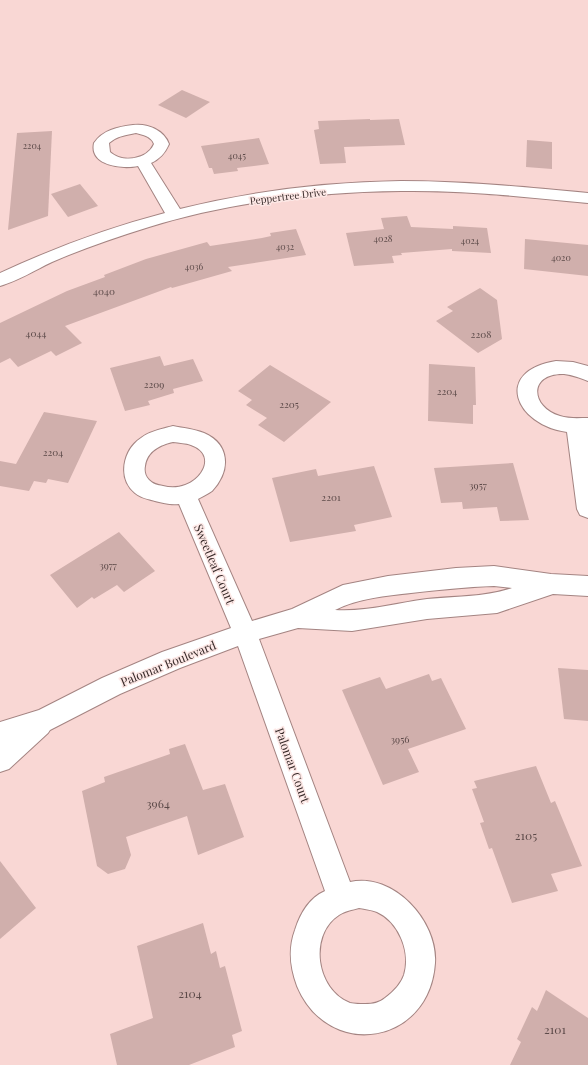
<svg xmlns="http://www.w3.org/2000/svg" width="588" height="1065" viewBox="0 0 588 1065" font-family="'Playfair Display',serif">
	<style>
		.building { fill: #d0afac }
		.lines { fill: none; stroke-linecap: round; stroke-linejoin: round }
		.street-casing { stroke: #a48482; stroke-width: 2 }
		.street { fill: #fff; fill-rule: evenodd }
		.labels { text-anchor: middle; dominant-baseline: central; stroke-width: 3; stroke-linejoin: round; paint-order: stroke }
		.far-number-label { font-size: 9px; fill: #5c4a49 }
		.far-street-label { font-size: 10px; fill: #362928; stroke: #fde8e6 }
		.number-label { font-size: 10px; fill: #5c4a49 }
		.street-label { font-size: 12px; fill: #362928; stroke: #fde8e6 }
		.near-number-label { font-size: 12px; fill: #5c4a49 }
	</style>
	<rect width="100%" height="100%" fill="#f9d7d4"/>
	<g class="building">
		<path d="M182,90L210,102L186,118L158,105Z"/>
		<path d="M370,119V120L399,119L405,145L344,147L346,163L320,164L314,130L319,129L318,121Z"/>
		<path d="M52,131L48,216L8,230L17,133Z"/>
		<path d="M259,138L269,164L237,168L238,171L214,174L212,168H209L201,146Z"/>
		<path d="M527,140L552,142V169L526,167Z"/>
		<path d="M80,184L98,206L68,217L51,194Z"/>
		<path d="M407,216L411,227L453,229V226L487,228L491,253L452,251V249L401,253L402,255L392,256L394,263L354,266L346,233L384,229L381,218Z"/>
		<path d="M296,229L306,255L228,267L232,271L172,288L171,287L65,326L82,343L56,356L51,351L18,367L10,358L0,363V323L67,291L105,277L104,275L146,259L207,242L210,246L262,238L271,236L270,233Z"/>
		<path d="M525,239L588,245V276L524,269Z"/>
		<path d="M480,288L497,300L502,339L478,353L436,321L453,311L447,307Z"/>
		<path d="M160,356L164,366L193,359L203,381L173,389L174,393L148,401L150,405L125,411L110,368Z"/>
		<path d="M429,364L475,367L476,405H473V424L428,421Z"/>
		<path d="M270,365L331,402L284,442L258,425L267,418L246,405L252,400L238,391Z"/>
		<path d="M44,412L97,421L68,483L48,479L46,483L34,481L29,491L0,486V461L16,464Z"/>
		<path d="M513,463L529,520L500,521L497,507L463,509L462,502L441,503L434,468Z"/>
		<path d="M374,466L392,517L354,525L356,531L290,542L272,478L316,469L318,476Z"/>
		<path d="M119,532L155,571L124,592L117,585L94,599L92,597L77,608L50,575Z"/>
		<path d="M558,668L588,670V721L564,719Z"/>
		<path d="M429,674L432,681L441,678L466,729L408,749L419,772L383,785L342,690L380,677L386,689Z"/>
		<path d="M185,744L203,790L225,784L244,837L198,855L187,816L126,837L131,855L125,869L108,874L97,866L82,791L105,782L104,777L170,754L169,749Z"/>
		<path d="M536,766L551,803L555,801L582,866L551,874L558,891L512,903L492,848L489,849L480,823L484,822L472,789L477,788L474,781Z"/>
		<path d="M0,861L36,908L0,939Z"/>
		<path d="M203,923L211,954L216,951L220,968L225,966L242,1031L232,1035L235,1047L189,1065H117L110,1034L153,1018L137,946Z"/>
		<path d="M546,990L588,1018V1065H510L521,1042L517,1039L532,1007L537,1011Z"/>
	</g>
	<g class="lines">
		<defs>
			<g id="street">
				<path d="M133,125C147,123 164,130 169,144C165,153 160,159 151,163L180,209C252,191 327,182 401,181C463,181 526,187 588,193V203C526,197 463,190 401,191C316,192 230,202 149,227C117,237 84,248 52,262C35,270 18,281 0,286V273C54,248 108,228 165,213L138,166C123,169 89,166 94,143C103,130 117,127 133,125ZM136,133C143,135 151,136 154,144C147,160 122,163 110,152L109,143C117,136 126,135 136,133Z"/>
				<path d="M556,361L573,362L588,366V381C580,378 573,375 564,374C528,373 530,407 560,416C569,419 579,418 588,418V518L580,515L577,509L567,432C515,425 493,371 556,361Z"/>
				<path d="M173,426C183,428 194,429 204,433C230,444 231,471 212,491C208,494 203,496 198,499L252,621L292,609L343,585L388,576L456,568L494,566L551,574L588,576V596L553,594L497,613L427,619L352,631L298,628L259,639L350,882C393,872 438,921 435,963C430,1044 329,1062 297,986C290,967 288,949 295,930C300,914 309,898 325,891L238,646L180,668L120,694L50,730L48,733L9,769L0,772V722L39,710L102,678L162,652L231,628L179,504C170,505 164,503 155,501C148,499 141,498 135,493C117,478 123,450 141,438C150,431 162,429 173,426ZM173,442C179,443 186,443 191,445C223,456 195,495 163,486C157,485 153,484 149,480C145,476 144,471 145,466C147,451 160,445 173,442ZM494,586L512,588C485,597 455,596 427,599C396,603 366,612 335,610C358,598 386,596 411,593C438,590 466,587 494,586ZM359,908C365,909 372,910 377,912C399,922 411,952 404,975C401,984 393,992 385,998C379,1003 373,1004 365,1004C360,1004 355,1004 350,1003C316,990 308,935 339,915C345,911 352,910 359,908Z"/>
			</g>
		</defs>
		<use href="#street" class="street-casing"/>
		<use href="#street" class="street"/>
	</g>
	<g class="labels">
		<g class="far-number-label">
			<text x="32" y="145">2204</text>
			<text x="237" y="155">4045</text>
			<text x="383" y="238">4028</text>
			<text x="470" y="240">4024</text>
			<text x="285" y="246">4032</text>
			<text x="561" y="257">4020</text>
			<text x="194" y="266">4036</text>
		</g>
		<g class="far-street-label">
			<text transform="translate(288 196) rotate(-7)">Peppertree Drive</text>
		</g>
		<g class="number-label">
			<text x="104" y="291">4040</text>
			<text x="36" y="333">4044</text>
			<text x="481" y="334">2208</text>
			<text x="154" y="384">2209</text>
			<text x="447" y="391">2204</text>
			<text x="289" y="404">2205</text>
			<text x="53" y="452">2204</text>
			<text x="478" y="485">3957</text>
			<text x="331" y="497">2201</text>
			<text x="108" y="565">3977</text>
			<text x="400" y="739">3956</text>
		</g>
		<g class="street-label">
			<text transform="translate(215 564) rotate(67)">Sweetleaf Court</text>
			<text transform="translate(168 663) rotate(-22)">Palomar Boulevard</text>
			<text transform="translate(293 765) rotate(70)">Palomar Court</text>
		</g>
		<g class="near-number-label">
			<text x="158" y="803">3964</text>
			<text x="526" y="835">2105</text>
			<text x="190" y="993">2104</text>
			<text x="555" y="1029">2101</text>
		</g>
	</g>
</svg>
